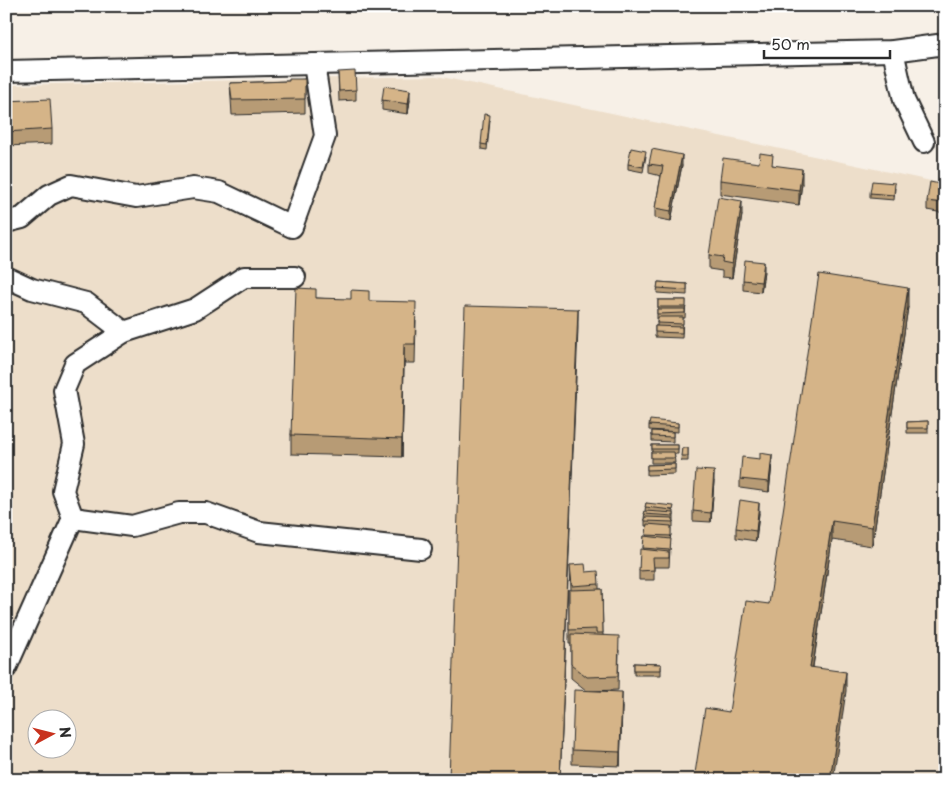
<svg xmlns="http://www.w3.org/2000/svg" width="951" height="786" viewBox="0 0 951 786" font-family="'Playpen Sans',sans-serif">
	<style>
		.built { fill: #eddeca; fill-rule: evenodd }
		.lines { fill: none; stroke-linecap: round; stroke-linejoin: round }
		.minor-casing { stroke: #2b2b2b; stroke-width: 24 }
		.minor { stroke: #fff; stroke-width: 20 }
		.wall { fill: #b79b75; stroke: #2b2b2b }
		.shaded-wall { fill: #957e5f; stroke: #2b2b2b }
		.building { fill: #d5b488; stroke: #2b2b2b }
	</style>
	<rect width="100%" height="100%" fill="#f7f0e7"/>
	<filter id="ink" filterUnits="userSpaceOnUse"><feTurbulence type="fractalNoise" baseFrequency=".02" numOctaves="2"/><feDisplacementMap in="SourceGraphic" scale="10" xChannelSelector="R" yChannelSelector="G"/><feConvolveMatrix kernelMatrix="1 2 1 2 8 2 1 2 1" color-interpolation-filters="sRGB"/></filter>
	<g filter="url(#ink)">
		<path class="built" d="M437,76L945,184V780H6V85ZM38,718H68V748H38Z"/>
		<g class="lines">
			<defs>
				<g id="minor">
					<path d="M893,51L904,100L924,142"/>
					<path d="M6,71L893,51L945,44"/>
					<path d="M6,222L22,218L49,195L71,185L136,197L193,188L219,192L292,227L325,136L314,64"/>
					<path d="M6,277L32,289L86,303L124,332"/>
					<path d="M73,518L63,491L74,444L64,390L75,364L124,332L195,309L244,277H295"/>
					<path d="M6,668L73,518L132,526L179,513H206L259,532L421,549"/>
				</g>
			</defs>
			<use href="#minor" class="minor-casing"/>
			<use href="#minor" class="minor"/>
		</g>
		<g class="wall">
			<path d="M338,72L356,90V100L339,101Z"/>
			<path d="M305,79V113L232,115L230,83L289,81Z"/>
			<path d="M382,100H410L408,114L382,110Z"/>
			<path d="M6,101L52,129V144L6,146Z"/>
			<path d="M490,120L487,150L481,149V144Z"/>
			<path d="M646,156L643,172L628,169V164Z"/>
			<path d="M649,164L682,165L671,221L655,218V208L661,176L649,173Z"/>
			<path d="M773,165L802,183L799,205L720,194V180Z"/>
			<path d="M945,185V206L943,213L927,210V201Z"/>
			<path d="M895,188L894,200L870,198V193Z"/>
			<path d="M742,215L732,278L722,277V271L709,269V255Z"/>
			<path d="M764,272L761,292L743,290V280Z"/>
			<path d="M658,282L687,284V295L657,293Z"/>
			<path d="M316,298L369,301L416,321L415,363H404L402,457L291,454V435Z"/>
			<path d="M658,300H686L685,318H683L682,338L655,337V326H657V309H658Z"/>
			<path d="M908,307L872,546L832,540L813,667L846,691L729,712L769,604Z"/>
			<path d="M928,421V433H907V422Z"/>
			<path d="M678,423V432L649,430V425Z"/>
			<path d="M652,431L673,432V442L652,441Z"/>
			<path d="M652,445H678V454H674L675,463H651V452H652Z"/>
			<path d="M682,448H688V461H681Z"/>
			<path d="M675,464V474L647,475V465Z"/>
			<path d="M772,464L769,492L740,488V479Z"/>
			<path d="M714,481L711,522L693,521V511Z"/>
			<path d="M646,503L674,511V521H673V527H671L669,567H654V580H639V571L643,550L644,536L646,537L647,526H645V519H644Z"/>
			<path d="M759,513L756,541L736,538V528Z"/>
			<path d="M570,565L586,572L599,584V589H602L603,635L619,650L618,690L590,691L622,707L620,766L572,764V750L587,691L571,678V644H569V590H571Z"/>
			<path d="M634,663L661,664V675H634Z"/>
		</g>
		<g class="shaded-wall">
			<path d="M410,90V100L408,114V104Z"/>
			<path d="M682,155V165L671,221V211Z"/>
			<path d="M802,169V183L799,205V190Z"/>
			<path d="M944,196V206L943,213V203Z"/>
			<path d="M742,201V215L732,278V264Z"/>
			<path d="M764,262V272L761,292V282Z"/>
			<path d="M908,288V307L872,546V527Z"/>
			<path d="M578,309V328L560,780Z"/>
			<path d="M404,344V363L402,457V439Z"/>
			<path d="M772,455V464L769,492V482Z"/>
			<path d="M714,471V481L711,522V513Z"/>
			<path d="M759,503V513L756,541V531Z"/>
			<path d="M832,521V540L810,685V667Z"/>
			<path d="M10,638V648L6,656V646Z"/>
			<path d="M846,672V691L833,780H830Z"/>
			<path d="M622,692V707L620,766V752Z"/>
		</g>
		<g class="building">
			<path d="M355,71L356,90L339,91L338,72Z"/>
			<path d="M289,79H305V99L232,100L230,83L289,81Z"/>
			<path d="M384,86L410,90L408,104L382,100Z"/>
			<path d="M50,99L52,129L6,132V101Z"/>
			<path d="M484,114L490,115L487,145L481,144Z"/>
			<path d="M631,148L646,151L643,167L628,164Z"/>
			<path d="M652,149L682,155L671,211L655,208L663,166L649,164Z"/>
			<path d="M760,153L773,155L772,165L802,169L799,190L720,180L723,158L759,163Z"/>
			<path d="M872,181L895,183L894,195L870,193Z"/>
			<path d="M930,182L945,185V196L943,203L927,201Z"/>
			<path d="M718,197L742,201L732,264L722,262L723,257L709,255Z"/>
			<path d="M745,260L764,262L761,282L743,280Z"/>
			<path d="M819,274L908,288L872,527L832,521L810,667L846,672L830,780H694L705,708L729,712L746,601L769,604Z"/>
			<path d="M658,282L687,284V290L657,288Z"/>
			<path d="M296,288L316,289V298L351,299V290L369,291V301L416,302L415,344H404L402,439L291,435Z"/>
			<rect x="658" y="300" width="28" height="7"/>
			<path d="M465,306L578,309L560,780H449Z"/>
			<path d="M657,309H685V313L657,314Z"/>
			<path d="M658,317H683V324L657,323Z"/>
			<path d="M655,326L682,327V333L655,332Z"/>
			<path d="M650,420L678,423V427L649,425Z"/>
			<path d="M928,421V428H907V422Z"/>
			<path d="M652,431L673,432V437L652,436Z"/>
			<rect x="652" y="445" width="26" height="4"/>
			<path d="M682,448H688V456H681Z"/>
			<path d="M651,452H674L675,458H651Z"/>
			<path d="M760,453L772,455L769,482L740,479L742,457L760,459Z"/>
			<path d="M675,464V469L647,470V465Z"/>
			<path d="M696,470L714,471L711,513L693,511Z"/>
			<path d="M740,500L759,503L756,531L736,528Z"/>
			<path d="M646,503L674,506L673,510L645,507Z"/>
			<path d="M645,511L674,513V516L644,514Z"/>
			<path d="M645,517L673,518V522L645,521Z"/>
			<path d="M647,524L671,526V536L646,535Z"/>
			<path d="M644,536L671,539L670,550L643,548Z"/>
			<path d="M640,549L669,552V558H653L654,570L639,571Z"/>
			<path d="M585,564L586,572L598,571L599,584L572,586L570,565Z"/>
			<path d="M602,589L603,633H596V629L569,630V590Z"/>
			<path d="M571,634L619,636L618,676L587,677L571,664Z"/>
			<path d="M6,636L10,638L6,646Z"/>
			<path d="M634,663L661,664V670H634Z"/>
			<path d="M574,690L622,692L620,752L572,750Z"/>
		</g>
	</g>
	<rect width="951" height="786" fill="none" stroke="#fff" stroke-width="25"/>
	<rect x="12" y="12" width="926" height="761" fill="none" stroke="#2b2b2b" stroke-width="2" filter="url(#ink)"/>
	<g transform="translate(52 734) rotate(83)"><circle r="24" fill="#ffffff" stroke="#aaaaaa"/>
	<path d="M0-4L9 19L0 12L-9 19Z" fill="#c8321e"/>
	<text y="-8" font-size="14" font-weight="bold" text-anchor="middle" fill="#2b2b2b">N</text>
	</g>
	<path d="M764 50v8h126v-8" fill="none" stroke="#2b2b2b" stroke-width="2.5"/>
	<text x="771" y="50" font-size="15" fill="#2b2b2b" stroke="#ffffff" stroke-width="4" paint-order="stroke">50 m</text>
</svg>
